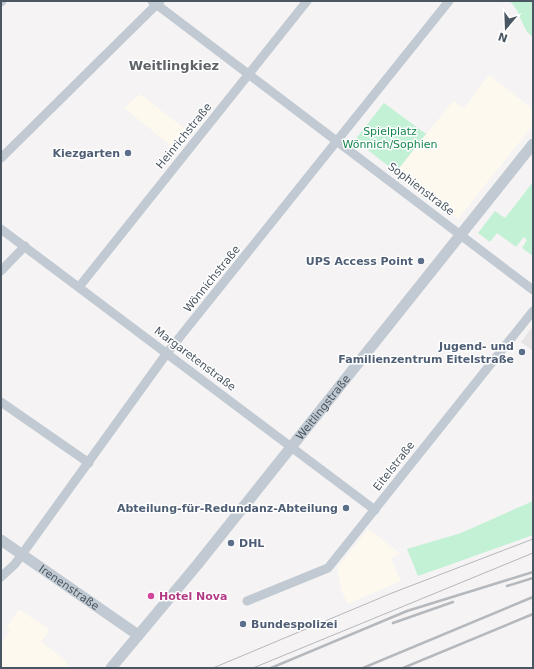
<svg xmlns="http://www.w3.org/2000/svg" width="534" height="669" viewBox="0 0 534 669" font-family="'DejaVu Sans',sans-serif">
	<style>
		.commercial { fill: #fdf9ef }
		.education { fill: #e6e4e5 }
		.green { fill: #c3f1d5 }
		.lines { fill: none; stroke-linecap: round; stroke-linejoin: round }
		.minor { stroke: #c1cad2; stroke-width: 9 }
		.tertiary { stroke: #c1cad2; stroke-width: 11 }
		.tram { stroke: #b5b8bd; stroke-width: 1 }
		.rail { stroke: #b5b8bd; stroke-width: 2.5 }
		.service-dot { fill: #5c6f8a; stroke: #fff; stroke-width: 1.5 }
		.hotel-dot { fill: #d1479c; stroke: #fff; stroke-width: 1.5 }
		.labels { text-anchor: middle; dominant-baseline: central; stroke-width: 3; stroke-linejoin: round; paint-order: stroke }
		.park-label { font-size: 11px; fill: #17864f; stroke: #fff }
		.street-label { font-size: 11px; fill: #4a5661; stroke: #fff }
		.service-label { font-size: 11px; font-weight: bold; fill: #4e5e75; stroke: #fff; text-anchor: end }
		.hotel-label { font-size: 11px; font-weight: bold; fill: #b23c85; stroke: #fff; text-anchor: start }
		.quarter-label { font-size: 13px; font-weight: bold; fill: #5f6368; stroke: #fff }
	</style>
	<rect width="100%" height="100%" fill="#f5f3f3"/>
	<g class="commercial">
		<path d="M489,75L533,109V125L458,219L396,172L453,101L464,108Z"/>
		<path d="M140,94L189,132L175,149L124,108Z"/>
		<path d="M368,529L400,553L391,558L401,581L348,604L342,592L337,568Z"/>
		<path d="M19,609L50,630L41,642L64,659L69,668H1V640L3,641L10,630L6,627Z"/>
	</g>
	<path class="education" d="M533,326V351L521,342Z"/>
	<g class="green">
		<path d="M509,1H533V37C520,28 522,11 509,1Z"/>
		<path d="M384,103L426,134L396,172L355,140Z"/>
		<path d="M533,182V256L522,248L527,240L524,237L516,247L497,233L490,242L478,233L495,211L505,218Z"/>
		<path d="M533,501V535L418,576L407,549L461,533Z"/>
	</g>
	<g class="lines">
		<g class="minor">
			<path d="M152,1L533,290"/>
			<path d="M1,2L2,1"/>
			<path d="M1,158L160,1"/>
			<path d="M1,229L375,510"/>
			<path d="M1,271L25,246"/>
			<path d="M79,287L307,1"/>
			<path d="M1,402L89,463"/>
			<path d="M1,577L15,564L167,353L449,1"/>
			<path d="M247,601L328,568L533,311"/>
		</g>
		<g class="tertiary">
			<path id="s1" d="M1,540L138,635"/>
			<path id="s2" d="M111,668L197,565L533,144"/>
		</g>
		<g class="tram">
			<path d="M213,668L392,593L533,539"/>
			<path d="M253,668L533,553"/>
		</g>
		<g class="rail">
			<path d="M507,586L533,578"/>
			<path d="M393,623L453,602"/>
			<path d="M271,668L407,611L533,572"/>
			<path d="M363,668L533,597"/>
			<path d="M403,668L533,614"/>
		</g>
	</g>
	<g class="service-dot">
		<circle cx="128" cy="153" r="4"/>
		<circle cx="421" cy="261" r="4"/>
		<circle cx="522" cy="352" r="4"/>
		<circle cx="346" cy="508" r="4"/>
		<circle cx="231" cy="543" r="4"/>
		<circle cx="243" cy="624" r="4"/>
	</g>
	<circle class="hotel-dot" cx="151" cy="596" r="4"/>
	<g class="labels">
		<g class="park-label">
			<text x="390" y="131">Spielplatz<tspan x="390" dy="13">Wönnich/Sophien</tspan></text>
		</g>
		<g class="street-label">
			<text transform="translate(184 136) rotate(-51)">Heinrichstraße</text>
			<text transform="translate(421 189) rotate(37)">Sophienstraße</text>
			<text transform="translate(212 279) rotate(-51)">Wönnichstraße</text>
			<text transform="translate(195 359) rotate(37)">Margaretenstraße</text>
			<text stroke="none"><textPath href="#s2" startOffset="336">Weitlingstraße</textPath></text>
			<text transform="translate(394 466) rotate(-52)">Eitelstraße</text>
			<text stroke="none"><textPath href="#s1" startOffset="83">Irenenstraße</textPath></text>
		</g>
		<g class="service-label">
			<text x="120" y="153">Kiezgarten</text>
			<text x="413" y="261">UPS Access Point</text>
			<text x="514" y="346">Jugend- und<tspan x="514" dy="13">Familienzentrum Eitelstraße</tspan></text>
			<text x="338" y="508">Abteilung-für-Redundanz-Abteilung</text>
			<text x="239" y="543" text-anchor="start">DHL</text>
			<text x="251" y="624" text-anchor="start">Bundespolizei</text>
		</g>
		<g class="hotel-label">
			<text x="159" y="596">Hotel Nova</text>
		</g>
		<g class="quarter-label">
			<text x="174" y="65">Weitlingkiez</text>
		</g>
	</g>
	<rect width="534" height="669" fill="none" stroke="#4a5661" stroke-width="4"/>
	<g transform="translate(506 28) rotate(199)" stroke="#ffffff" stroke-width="3" paint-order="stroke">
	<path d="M0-3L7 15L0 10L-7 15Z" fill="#4a5661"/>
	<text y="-6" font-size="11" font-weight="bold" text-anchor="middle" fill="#4a5661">N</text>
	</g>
</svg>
